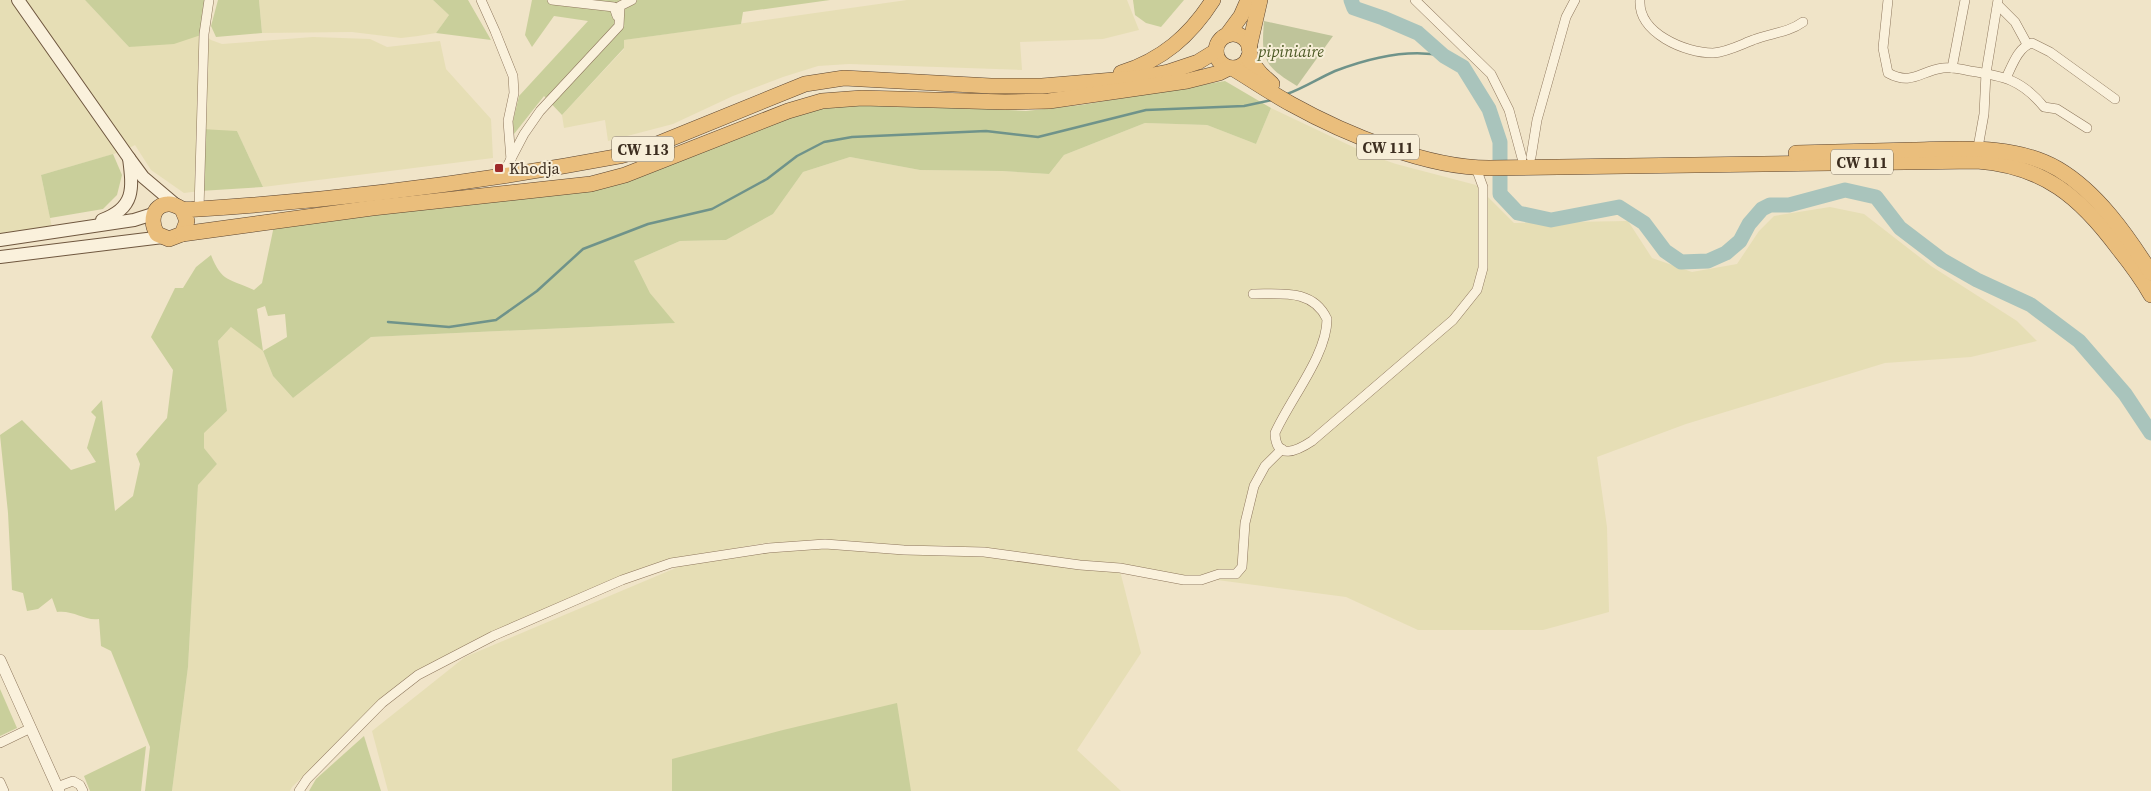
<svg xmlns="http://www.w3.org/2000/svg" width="2151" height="791" viewBox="0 0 2151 791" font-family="'Source Serif 4',serif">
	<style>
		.farmland { fill: #e6deb5 }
		.green { fill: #c9cf9b; fill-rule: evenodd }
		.cemetery { fill: #bfc49a }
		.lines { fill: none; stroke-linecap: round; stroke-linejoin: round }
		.stream { stroke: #6f938a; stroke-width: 2.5 }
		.river { stroke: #a9c4bc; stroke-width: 15 }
		.minor-casing { stroke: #8d765c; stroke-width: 10 }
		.tertiary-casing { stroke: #8d765c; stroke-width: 12 }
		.secondary-casing { stroke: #6f573f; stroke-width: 14 }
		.trunk-casing { stroke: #5b4430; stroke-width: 16 }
		.minor { stroke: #faf1dc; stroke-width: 9 }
		.tertiary { stroke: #faf1dc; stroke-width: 11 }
		.secondary { stroke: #faf1dc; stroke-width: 12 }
		.trunk { stroke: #eabe7c; stroke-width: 15 }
		.poi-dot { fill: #9e2a2b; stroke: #f7eed8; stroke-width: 2 }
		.labels { text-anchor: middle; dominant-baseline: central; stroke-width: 4; stroke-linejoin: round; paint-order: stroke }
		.shield { fill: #f7eed8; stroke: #756857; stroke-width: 1 }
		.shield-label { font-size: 15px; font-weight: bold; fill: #3d2e20 }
		.park-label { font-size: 16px; font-style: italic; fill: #4d5a26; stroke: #f7eed8 }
		.poi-label { font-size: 16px; fill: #3d2e20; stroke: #f7eed8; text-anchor: start }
	</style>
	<rect width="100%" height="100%" fill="#f0e4c8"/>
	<g class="farmland">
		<path d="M0,0H85L129,47L204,34L211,40L222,44L313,37L370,39L387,47L440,41L446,69L491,119L493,158L263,187L237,131L200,191L184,193L151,170L135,145L124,151L41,175L53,232L0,235Z"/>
		<path d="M259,0H433L449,15L436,33L418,36L401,38L352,32L262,33Z"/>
		<path d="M907,0H1127L1139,30L1103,39L1020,42L1022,70L849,64L818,66L783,77L733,96L673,124L608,141L605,120L564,128L562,115L624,49V40Z"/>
		<path d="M1271,108L1370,155L1396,164L1476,185L1514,223L1628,221L1652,258L1692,272L1737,264L1759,231L1774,216L1830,207L1864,214L1931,266L2017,321L2037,341L1971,357L1885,363L1686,424L1597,457L1607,527L1609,612L1543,630H1418L1346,597L1119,567L1141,653L1077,750L1121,791H388L372,731L465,657L697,559L737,552L772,542L696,555L531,619L395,688L292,787L290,791H172L188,667L198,484L217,464L204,448V432L227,411L218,341L232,326L263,351L273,376L293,398L371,337L674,323L650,293L634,261L680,241L726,240L773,214L803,172L850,157L920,170L1002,171L1049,174L1064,155L1145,123L1207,125L1256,144Z"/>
	</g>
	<g class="green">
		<path d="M85,0H205L204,34L174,44L129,47Z"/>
		<path d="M218,0H259L262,33L216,37L211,26Z"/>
		<path d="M433,0H468L491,40L436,33L449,15Z"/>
		<path d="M532,0H830L743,12L741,24L624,40V48L562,115L544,96L514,134L513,121L519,96L588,21L554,16L532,47L525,35Z"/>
		<path d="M1133,0H1184L1161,27L1146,23L1135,15Z"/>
		<path d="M1225,81L1271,108L1256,144L1207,125L1145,123L1064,155L1049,174L1002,171L920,170L850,157L803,172L773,214L726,240L680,241L634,261L650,293L675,323L371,337L293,398L273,376L263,351L231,327L218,341L227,411L204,433V448L217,464L198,485L188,667L172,791H145L150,747L111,651L101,646L99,619C84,621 74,610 57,612L52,598L38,609L27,611L23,593L12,590L8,513L0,435L22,420L71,470L96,462L87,448L96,417L91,412L102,400L115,511L133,496L140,464L136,454L167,418L173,370L151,337L175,288H183L196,267L211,255C222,283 229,278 254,290L262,283L275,221L591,184L821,105L892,104L1026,111L1081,105ZM265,306L268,316L285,314L287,337L263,351L257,309Z"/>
		<path d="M201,129L237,131L263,187L200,191Z"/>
		<path d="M113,154L122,175L117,195L103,209L50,218L41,175Z"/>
		<path d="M0,689L17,728L0,736Z"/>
		<path d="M897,703L911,791H672V759L783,730Z"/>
		<path d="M364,736L381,791H309L316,779Z"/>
		<path d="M146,746L141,791H90L84,776Z"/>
	</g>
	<path class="cemetery" d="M1264,21L1333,36L1297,86C1263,66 1261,58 1264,21Z"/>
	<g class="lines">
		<g class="stream">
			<path d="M1287,94C1304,88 1319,78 1335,71C1369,58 1408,48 1444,56"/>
			<path d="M388,322L449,327L496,320L537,291L583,249L648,224L712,209L767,179L797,156L824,142L852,137L986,131L1038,137L1146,110L1244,106L1272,100"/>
		</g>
		<path class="river" d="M1351,0L1354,8L1383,18L1418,33L1444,56L1463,67L1489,109L1500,142V194L1518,213L1551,220L1619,207L1644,223L1665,251L1681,262L1708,261L1726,253L1740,241L1749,224L1762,209L1770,205H1789L1845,190L1876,197L1900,228L1942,260L1977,280L2031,305L2079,341L2125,394L2151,433"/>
		<defs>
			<g id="minor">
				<path d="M481,0L495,31L513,76L514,93L508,121L511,160"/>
				<path d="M552,0L614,7L617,16"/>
				<path d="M1415,0L1491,74L1509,110L1522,158"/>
				<path d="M1640,0C1638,33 1685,53 1713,53C1727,52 1740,45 1753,40C1770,33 1788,33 1803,22"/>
				<path d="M1888,0L1883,48L1888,73C1912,86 1920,71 1943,68C1952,67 1961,69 1970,71C2004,76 2022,80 2044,107L2057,109L2087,128"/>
				<path d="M1998,5L2015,22L2027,44"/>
				<path d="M1952,68L1965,0"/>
				<path d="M2006,78C2012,66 2018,47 2032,43L2050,52L2115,99"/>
				<path d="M1977,153L1984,114L1986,73L1998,0"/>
				<path d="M1531,157L1537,120L1566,17L1575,0"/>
				<path d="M503,174L524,134L540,111L619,26L620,6L632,0"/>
				<path d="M199,209L204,34L209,0"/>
				<path d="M1253,294C1282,294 1313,289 1327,319C1327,355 1290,399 1275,433C1276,461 1297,451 1312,441L1453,320L1477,290L1483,268V187L1476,168"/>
				<path d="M0,743L31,728"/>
				<path d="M0,782L4,791"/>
				<path d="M57,787L73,781L80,785L83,791"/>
				<path d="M299,791L307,779L382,703L418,675L493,636L622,580L671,563L769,548L825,544L904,550L984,552L1080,565L1120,568L1184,580H1201L1219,574H1236L1242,567L1245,523L1254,486L1265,466L1282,449"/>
			</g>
			<path id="tertiary" d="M0,660L59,791"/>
			<g id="secondary">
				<path d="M18,0L129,158L143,177L176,205"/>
				<path d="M102,220C135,208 133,189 129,158"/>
				<path d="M0,240L134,220L153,214"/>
				<path d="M0,257L163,237"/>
			</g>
			<g id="trunk">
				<circle cx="1233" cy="51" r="17"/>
				<path d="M1227,35L1241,16L1248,0"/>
				<path d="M1249,48L1260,0"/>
				<path d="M1248,58L1261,74L1272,84"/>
				<path d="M1232,68C1252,80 1271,93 1291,104C1345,134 1427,168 1489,168L1977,161C2044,166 2080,197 2118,248C2130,263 2142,279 2151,295"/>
				<path d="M1121,73C1162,60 1190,36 1213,0"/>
				<path d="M1796,153C1835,152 1874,151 1913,150C1961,149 2015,144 2058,169C2097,192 2127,235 2151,273"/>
				<path d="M182,209L187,221L182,234L169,239L157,234C150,222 152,205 168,204C175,203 178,208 183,209C188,210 194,209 199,209C340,200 481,182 620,156L645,149L805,84L844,78L991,86H1042L1138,78L1168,72L1198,62L1216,51"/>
				<path d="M182,234L372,208L591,184L625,175L788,111L822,101L862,98L1005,102L1049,101L1187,81L1219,73L1229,68"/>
			</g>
		</defs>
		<use href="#minor" class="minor-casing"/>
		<use href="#tertiary" class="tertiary-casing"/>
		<use href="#secondary" class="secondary-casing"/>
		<use href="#trunk" class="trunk-casing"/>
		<use href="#minor" class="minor"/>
		<use href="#tertiary" class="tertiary"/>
		<use href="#secondary" class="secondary"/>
		<use href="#trunk" class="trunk"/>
	</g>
	<rect class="poi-dot" x="494" y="163" width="10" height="10" rx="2.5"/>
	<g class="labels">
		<g class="shield">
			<rect x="1357" y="134.5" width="62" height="25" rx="4"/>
			<rect x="612" y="136.5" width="62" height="25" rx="4"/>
			<rect x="1831" y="149.5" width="62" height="25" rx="4"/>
		</g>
		<g class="shield-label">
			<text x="1388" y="147">CW 111</text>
			<text x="643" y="149">CW 113</text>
			<text x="1862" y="162">CW 111</text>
		</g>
		<g class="park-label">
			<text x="1291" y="51">pipiniaire</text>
		</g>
		<g class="poi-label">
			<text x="509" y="168">Khodja</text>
		</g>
	</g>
</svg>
